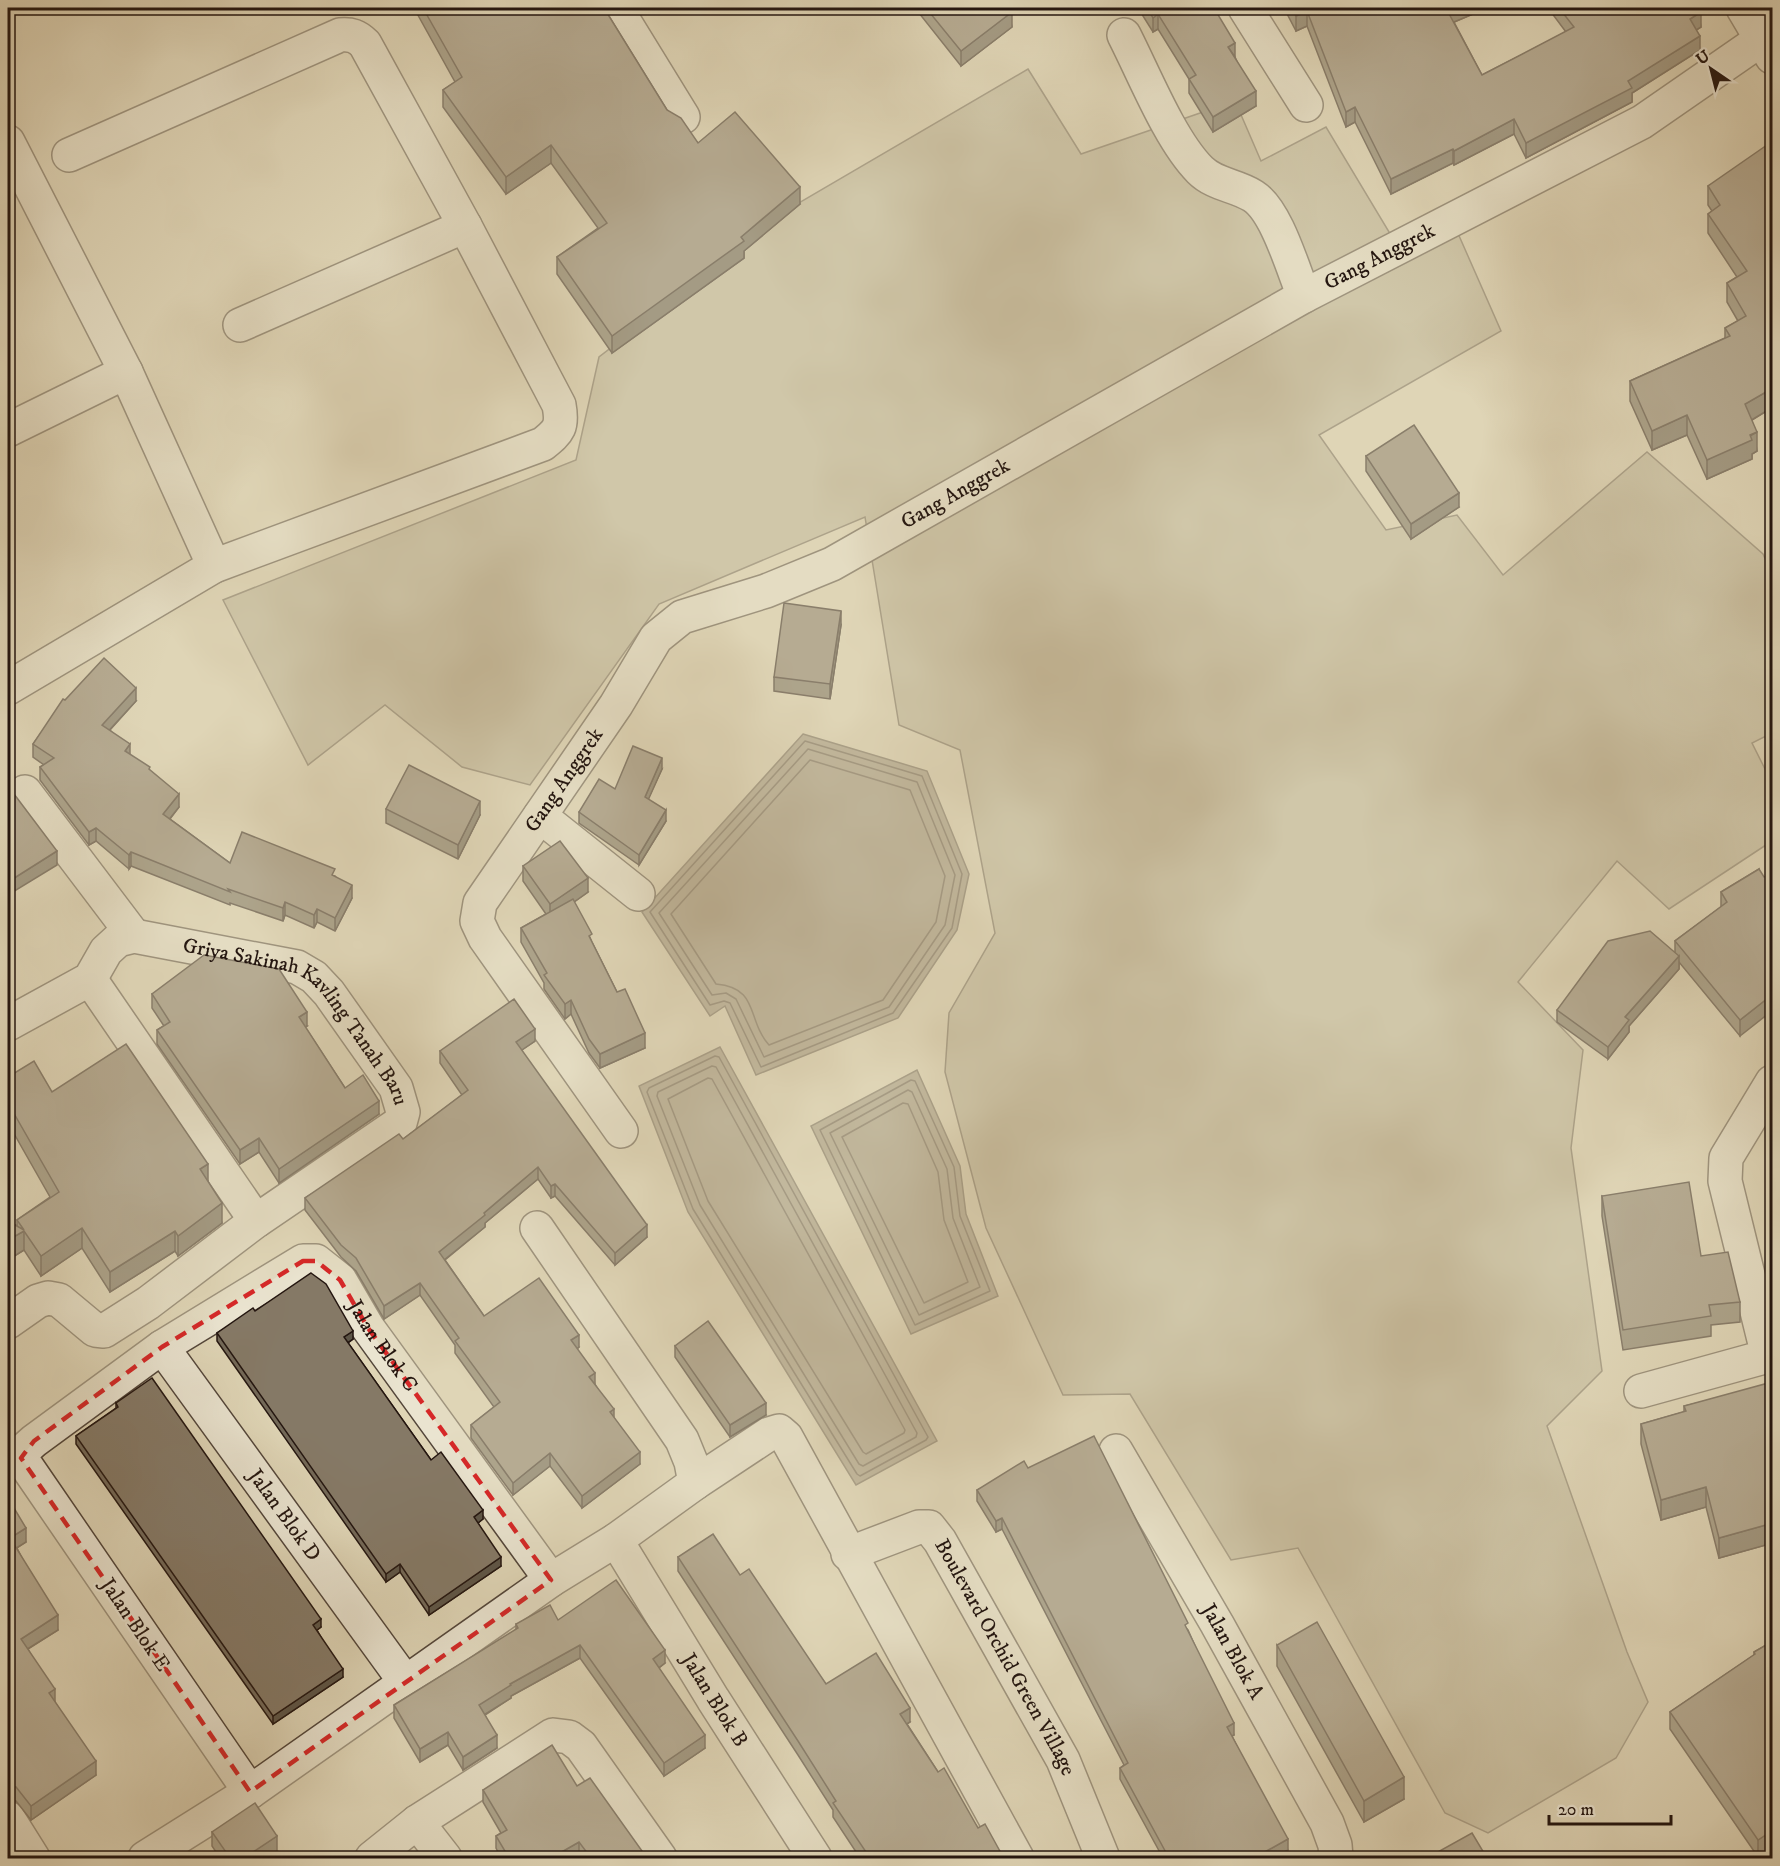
<svg xmlns="http://www.w3.org/2000/svg" width="1780" height="1866" viewBox="0 0 1780 1866" font-family="'IM FELL DW Pica',serif">
	<style>
		.green { fill: #bfb59a; stroke: #726655; stroke-width: 1.5 }
		.water { fill: #9f947e; stroke: #6e6252; stroke-width: 1.5 }
		.lines { fill: none; stroke-linecap: round; stroke-linejoin: round }
		.shore { stroke: #625547; stroke-width: 1.5 }
		.minor-casing { stroke: #53463a; stroke-width: 36 }
		.minor { stroke: #eae4d0; stroke-width: 33 }
		.wall { fill: #726858; stroke: #241610; stroke-width: 1.5 }
		.shaded-wall { fill: #5d5547; stroke: #241610; stroke-width: 1.5 }
		.building { fill: #857966; stroke: #241610; stroke-width: 1.5 }
		.marked { fill: none; stroke: #d62828; stroke-width: 4.5; stroke-dasharray: 12 8; stroke-linejoin: round }
		.labels { text-anchor: middle; dominant-baseline: central; stroke-width: 4.5; stroke-linejoin: round; paint-order: stroke }
		.street-label { font-size: 21px; fill: #241610; stroke: #eae4d0 }
	</style>
	<rect width="100%" height="100%" fill="#dfd5b6"/>
	<filter id="stains"><feTurbulence type="fractalNoise" baseFrequency=".00333" numOctaves="4"/><feColorMatrix values="0 0 0 0 .2 0 0 0 0 .09 0 0 0 0 .02 0 0 0 .5 -.17"/></filter>
	<radialGradient id="worn" r=".72"><stop offset=".6" stop-color="#630" stop-opacity="0"/><stop offset="1" stop-color="#630" stop-opacity=".3"/></radialGradient>
	<path class="green" d="M1028,69L1081,154L1235,101L1261,161L1326,127L1395,242L1449,213L1501,331L1319,435L1386,530L1457,515L1503,575L1647,452L1763,554L1772,574V733L1752,743L1772,783V841L1669,909L1617,861L1518,982L1583,1050L1571,1148L1602,1371L1547,1426L1627,1652L1648,1702L1616,1758L1488,1833L1445,1813L1298,1548L1231,1560L1130,1394L1063,1395L986,1228L945,1072L949,1013L995,933L960,750L899,725L865,517L659,604L530,785L462,767L385,705L308,765L223,600L576,460L599,357L802,201Z"/>
	<g class="water">
		<path d="M803,734L927,771L969,874L957,930L898,1018L756,1075L725,1006L710,1016L642,912Z"/>
		<path d="M720,1047L937,1441L856,1485L688,1212L639,1086Z"/>
		<path d="M917,1070L960,1166L966,1214L998,1296L911,1334L811,1126Z"/>
	</g>
	<g class="lines">
		<g class="shore">
			<path d="M805,741L922,776L962,874L952,928L893,1013L761,1067L730,1003L724,1001L710,1005L650,912Z"/>
			<path d="M808,749L917,782L955,875L945,925L889,1007L764,1057L736,999L726,993L712,995L659,913Z"/>
			<path d="M810,760L910,790L945,876L936,922L883,1000L769,1045C746,1019 760,988 716,984L671,914Z"/>
			<path d="M715,1056L719,1057L928,1437L926,1440L860,1476L857,1474L693,1209L647,1092L649,1088Z"/>
			<path d="M712,1066L716,1067L917,1433L916,1437L863,1466L859,1464L700,1205L657,1096L658,1092Z"/>
			<path d="M708,1078L712,1079L905,1430L904,1433L866,1454L863,1452L708,1201L668,1099Z"/>
			<path d="M911,1080L915,1081L954,1167L960,1216L990,1291L915,1325L820,1130Z"/>
			<path d="M908,1090L912,1092L947,1169L953,1218L980,1287L919,1315L830,1133Z"/>
			<path d="M903,1103L908,1104L938,1172L944,1220L968,1282L924,1303L842,1137Z"/>
		</g>
		<defs>
			<g id="minor">
				<path d="M616,8L683,117"/>
				<path d="M1245,8L1306,105"/>
				<path d="M1743,8L1772,57"/>
				<path d="M1124,35C1144,74 1170,140 1200,170C1215,185 1236,185 1253,196C1277,211 1293,270 1304,296"/>
				<path d="M8,142L126,372L214,566"/>
				<path d="M240,325L465,226"/>
				<path d="M8,430L126,372"/>
				<path d="M8,688L214,566L543,444C559,431 563,427 559,405L465,226L365,44C357,36 351,34 340,35L69,155"/>
				<path d="M25,792L134,936"/>
				<path d="M540,816L638,894"/>
				<path d="M90,979L256,1221"/>
				<path id="s1" d="M8,1024L90,979L106,951L118,940L134,936L297,967L314,977L329,993L396,1088L403,1112L400,1123L256,1221L148,1303L104,1331L95,1330L59,1300L48,1298L38,1301L8,1322"/>
				<path id="s2" d="M621,1131L485,938L477,921L480,903L616,705L656,638L682,617L766,591L832,564L1304,296L1642,122L1772,32"/>
				<path id="s3" d="M162,1347L406,1683"/>
				<path d="M1641,1391L1768,1356L1725,1181L1726,1158L1772,1082"/>
				<path id="s4" d="M1116,1451L1217,1624L1327,1823L1335,1845L1336,1858"/>
				<path d="M695,1483L769,1434L779,1431L786,1437L1017,1858"/>
				<path id="s5" d="M616,1540L713,1699L815,1858"/>
				<path id="s6" d="M848,1554L919,1527H929L940,1541L1063,1760L1103,1858"/>
				<path id="s7" d="M250,1792L21,1458L25,1449L34,1441L162,1347L303,1261H316L340,1280L368,1328L551,1580"/>
				<path d="M8,1818L33,1858"/>
				<path d="M417,1822L445,1858"/>
				<path d="M145,1858L250,1792L551,1580L616,1540L695,1483L691,1462L682,1440L537,1228"/>
				<path d="M372,1858L417,1822L553,1735L569,1737L581,1746L660,1858"/>
			</g>
		</defs>
		<use href="#minor" class="minor-casing"/>
		<use href="#minor" class="minor"/>
	</g>
	<g class="wall">
		<path d="M414,8H604L667,110L698,143L800,204L744,251V258L612,353L557,274V257L598,228L551,163L506,194L443,107V90L455,82Z"/>
		<path d="M915,8H1008L1012,27L961,66Z"/>
		<path d="M1138,8H1214L1256,106L1213,132L1189,93V79L1158,29L1153,32Z"/>
		<path d="M1284,8H1487L1454,22L1482,75L1566,32L1548,8H1698L1701,27L1696,30L1700,50L1632,93V102L1526,158L1514,134L1454,165L1453,163L1391,194L1355,122L1346,127L1307,26L1296,31Z"/>
		<path d="M1773,154V407L1752,420L1757,451L1752,454V459L1707,479L1687,435L1652,450L1630,401V381L1725,338V328L1738,321L1727,302V283L1737,277L1708,233V214L1712,211L1708,205V186Z"/>
		<path d="M1366,456L1459,507L1411,539L1366,471Z"/>
		<path d="M841,625L830,699L774,691V677Z"/>
		<path d="M65,700L136,701L110,730L130,755L150,771L179,807L170,819L230,863L335,876L352,898L335,931L317,922L314,928L285,915L283,921L230,903V905L131,866L129,869L96,841L89,845L40,780V767L44,765L33,757V744Z"/>
		<path d="M662,769L648,799L666,821L639,865L579,823V812L615,789Z"/>
		<path d="M386,809L480,815L458,859L386,823Z"/>
		<path d="M523,866L588,892L574,902L592,942L645,1048L600,1068L589,1053L571,1014L565,1019L544,989V983L521,942V928L546,914L523,881Z"/>
		<path d="M1759,869L1740,1036L1679,962V969L1629,1026V1032L1608,1059L1557,1022V1010L1675,953V941L1721,907V892Z"/>
		<path d="M152,994L307,1026L305,1027L345,1088L379,1114L279,1183L259,1152L240,1164L157,1044V1030L164,1026L152,1008Z"/>
		<path d="M535,1041L521,1050L647,1237L615,1265L555,1196L551,1198L538,1179L485,1223V1227L445,1260L484,1316L579,1347L577,1349L595,1384L640,1464L582,1508L550,1466L513,1495L471,1438V1425L494,1407L455,1353V1345L420,1295L384,1319L356,1271L341,1257L305,1210V1198L403,1139L462,1095L440,1063V1051Z"/>
		<path d="M8,1077L52,1092L208,1181L222,1223L178,1256L175,1251L110,1292L82,1248L41,1276L24,1250L8,1260V1221L17,1226V1220L50,1197L8,1123Z"/>
		<path d="M1773,1144V1164L1771,1159V1145Z"/>
		<path d="M1602,1196L1701,1256L1740,1302V1322L1711,1325V1336L1623,1350L1602,1216Z"/>
		<path d="M255,1311L353,1339L348,1343L431,1460L483,1519L478,1523L501,1566L429,1615L400,1572L386,1582L217,1341V1333Z"/>
		<path d="M675,1346L766,1415L730,1437L675,1357Z"/>
		<path d="M1773,1385V1543L1719,1558L1706,1507L1661,1520L1641,1444V1424L1684,1412V1406Z"/>
		<path d="M116,1403L321,1627L317,1630L343,1677L273,1724L76,1444V1436L116,1408Z"/>
		<path d="M1028,1468L1188,1630L1234,1735L1232,1736L1288,1850L1273,1858H1163L1120,1779V1768L1124,1765L1002,1529L996,1532L977,1501V1490Z"/>
		<path d="M8,1498L26,1542L17,1548L58,1630L28,1649L55,1702L96,1775L31,1820L16,1801L8,1800Z"/>
		<path d="M678,1557L740,1575L826,1684L910,1722L907,1724L938,1772L978,1828L1001,1853L1008,1858H860L833,1817V1810L798,1755L678,1571Z"/>
		<path d="M558,1620L665,1663L659,1668L705,1748L664,1776L580,1658L511,1696V1698L485,1715L497,1748L463,1770L448,1745L420,1762L394,1718V1705L516,1630V1624Z"/>
		<path d="M1773,1641L1758,1857L1670,1729V1712L1754,1655V1652Z"/>
		<path d="M1277,1645L1404,1799L1364,1822L1277,1666Z"/>
		<path d="M577,1786L647,1858H582L579,1855L573,1858H501L496,1848V1836L501,1833L483,1802V1790Z"/>
		<path d="M212,1832L277,1851L266,1858H220L212,1846Z"/>
	</g>
	<g class="shaded-wall">
		<path d="M1454,8H1487L1447,25V10Z"/>
		<path d="M1307,11V26L1296,31V16Z"/>
		<path d="M1012,12V27L961,66V51Z"/>
		<path d="M1701,12V27L1690,34V19Z"/>
		<path d="M1158,14V29L1153,32V18Z"/>
		<path d="M1700,36V50L1632,93V102L1526,158V143Z"/>
		<path d="M1235,43V57L1228,47Z"/>
		<path d="M1256,91V106L1213,132V117Z"/>
		<path d="M1355,107V122L1346,127V112Z"/>
		<path d="M1514,119V134L1454,165V151Z"/>
		<path d="M551,145V163L506,194V177Z"/>
		<path d="M1453,149V163L1391,194V179Z"/>
		<path d="M800,187V204L744,251V258L612,353V336L741,237Z"/>
		<path d="M1773,388V407L1745,424V404Z"/>
		<path d="M1687,415V435L1652,450V431Z"/>
		<path d="M1757,432V451L1752,454V459L1707,479V460Z"/>
		<path d="M1459,493V507L1411,539V524Z"/>
		<path d="M841,611V625L830,699V684Z"/>
		<path d="M136,688V701L102,738V725Z"/>
		<path d="M130,744V757L125,751Z"/>
		<path d="M662,758V769L645,807V797Z"/>
		<path d="M179,794V807L163,827V814Z"/>
		<path d="M480,801V815L458,859V845Z"/>
		<path d="M666,810V821L639,865V855Z"/>
		<path d="M96,828V841L89,845V832Z"/>
		<path d="M57,851V865L8,895V882Z"/>
		<path d="M131,852V866L129,869V855Z"/>
		<path d="M588,878V892L550,919V904Z"/>
		<path d="M352,885V898L335,931V918Z"/>
		<path d="M285,902V915L283,921V908Z"/>
		<path d="M317,909V922L314,928V915Z"/>
		<path d="M1679,956V969L1629,1026V1032L1608,1059V1047L1625,1017Z"/>
		<path d="M12,984V998L8,1000V986Z"/>
		<path d="M1773,994V1010L1740,1036V1020Z"/>
		<path d="M571,1000V1014L565,1019V1004Z"/>
		<path d="M307,1012V1026L299,1031V1017Z"/>
		<path d="M535,1029V1041L516,1054V1042Z"/>
		<path d="M645,1033V1048L600,1068V1054Z"/>
		<path d="M379,1101V1114L279,1183V1169Z"/>
		<path d="M259,1138V1152L240,1164V1150Z"/>
		<path d="M208,1164V1184L200,1169Z"/>
		<path d="M538,1167V1179L485,1223V1227L439,1264V1252L484,1213Z"/>
		<path d="M555,1184V1196L551,1198V1186Z"/>
		<path d="M222,1203V1223L178,1256V1236Z"/>
		<path d="M647,1225V1237L615,1265V1253Z"/>
		<path d="M82,1228V1248L41,1276V1256Z"/>
		<path d="M24,1231V1250L8,1260V1240Z"/>
		<path d="M175,1231V1251L110,1292V1272Z"/>
		<path d="M420,1283V1295L384,1319V1306Z"/>
		<path d="M353,1331V1339L344,1345V1337Z"/>
		<path d="M579,1335V1347L571,1353V1340Z"/>
		<path d="M595,1373V1385L589,1377Z"/>
		<path d="M766,1403V1415L730,1437V1425Z"/>
		<path d="M614,1409V1421L610,1412Z"/>
		<path d="M640,1452V1464L582,1508V1496Z"/>
		<path d="M550,1453V1466L513,1495V1483Z"/>
		<path d="M1706,1487V1507L1661,1520V1500Z"/>
		<path d="M483,1510V1519L474,1526V1517Z"/>
		<path d="M1002,1518V1529L996,1532V1521Z"/>
		<path d="M1773,1523V1543L1719,1558V1538Z"/>
		<path d="M26,1528V1542L10,1552V1538Z"/>
		<path d="M501,1557V1566L429,1615V1607Z"/>
		<path d="M400,1564V1572L386,1582V1574Z"/>
		<path d="M58,1615V1630L21,1653V1639Z"/>
		<path d="M321,1619V1627L313,1633V1625Z"/>
		<path d="M580,1645V1658L511,1696V1698L479,1718V1705L510,1684Z"/>
		<path d="M665,1650V1663L653,1672V1659Z"/>
		<path d="M343,1669V1677L273,1724V1716Z"/>
		<path d="M55,1689V1704L49,1693Z"/>
		<path d="M910,1708V1722L900,1728V1714Z"/>
		<path d="M1234,1723V1735L1227,1738V1727Z"/>
		<path d="M448,1732V1745L420,1762V1749Z"/>
		<path d="M497,1735V1748L463,1770V1757Z"/>
		<path d="M705,1735V1748L664,1776V1763Z"/>
		<path d="M96,1761V1775L31,1820V1806Z"/>
		<path d="M1404,1777V1799L1364,1822V1801Z"/>
		<path d="M1773,1830V1847L1758,1857V1840Z"/>
		<path d="M277,1836V1851L266,1858H244Z"/>
		<path d="M1288,1839V1850L1273,1858H1254Z"/>
		<path d="M579,1842V1855L573,1858H551Z"/>
	</g>
	<g class="building">
		<path d="M423,8H604L667,110L681,118L698,143L735,112L800,187L741,237L744,241L612,336L557,257L607,223L551,145L506,177L443,90L462,77Z"/>
		<path d="M926,8H1008L1012,12L961,51Z"/>
		<path d="M1147,8H1214L1235,43L1228,47L1256,91L1213,117L1189,79L1196,75L1158,14L1153,18Z"/>
		<path d="M1292,8H1454L1447,10L1482,75L1574,27L1559,8H1698L1701,12L1690,19L1700,36L1628,81L1632,88L1526,143L1514,119L1454,151L1453,149L1391,179L1355,107L1346,112L1307,11L1296,16Z"/>
		<path d="M1767,145L1773,154V388L1745,404L1757,432L1750,435L1752,440L1707,460L1687,415L1652,431L1630,381L1730,336L1725,328L1746,316L1727,283L1747,271L1708,214L1720,205L1708,186Z"/>
		<path d="M1414,425L1459,493L1411,524L1366,456Z"/>
		<path d="M784,603L841,611L830,684L774,677Z"/>
		<path d="M104,658L136,688L102,725L130,744L125,751L150,767L149,769L179,794L163,814L230,863L242,832L335,869L332,875L352,885L335,918L317,909L314,915L285,902L283,908L228,889L230,892L131,852L129,855L96,828L89,832L40,767L54,758L33,744L63,699L65,700Z"/>
		<path d="M633,746L662,758L645,797L666,810L639,855L579,812L599,779L615,789Z"/>
		<path d="M409,765L480,801L458,845L386,809Z"/>
		<path d="M8,786L57,851L8,882Z"/>
		<path d="M560,841L588,878L550,904L523,866Z"/>
		<path d="M1759,869L1764,877L1773,875V994L1740,1020L1675,941L1727,902L1721,892Z"/>
		<path d="M573,899L592,934L589,936L617,992L625,989L645,1033L600,1054L589,1039L571,1000L565,1004L544,975L547,973L521,928Z"/>
		<path d="M1650,931L1679,956L1625,1017L1629,1020L1608,1047L1557,1010L1608,941Z"/>
		<path d="M204,955L279,969L307,1012L299,1017L345,1088L363,1075L379,1101L279,1169L259,1138L240,1150L157,1030L170,1022L152,994Z"/>
		<path d="M8,976L12,984L8,986Z"/>
		<path d="M514,999L535,1029L516,1042L647,1225L615,1253L555,1184L551,1186L538,1167L484,1213L485,1215L439,1252L484,1316L539,1278L579,1335L571,1340L595,1373L589,1377L614,1409L610,1412L640,1452L582,1496L550,1453L513,1483L471,1425L500,1402L455,1341L459,1338L420,1283L384,1306L356,1258L341,1245L305,1198L399,1134L403,1139L468,1090L440,1051Z"/>
		<path d="M126,1044L208,1164L200,1169L222,1203L178,1236L175,1231L110,1272L82,1228L41,1256L24,1231L8,1240V1221L24,1230L17,1220L59,1192L8,1103V1077L34,1061L52,1092Z"/>
		<path d="M1689,1182L1701,1256L1728,1252L1740,1302L1709,1305L1711,1316L1623,1330L1602,1196Z"/>
		<path d="M311,1273L326,1284L353,1331L344,1337L431,1460L441,1452L483,1510L474,1517L501,1557L429,1607L400,1564L386,1574L217,1333L253,1308L255,1311Z"/>
		<path d="M708,1321L766,1403L730,1425L675,1346Z"/>
		<path d="M152,1378L321,1619L313,1625L343,1669L273,1716L76,1436L118,1407L116,1403Z"/>
		<path d="M1772,1382L1773,1385V1523L1719,1538L1706,1487L1661,1500L1641,1424L1686,1411L1684,1406Z"/>
		<path d="M1094,1436L1188,1623L1185,1625L1234,1723L1227,1727L1288,1839L1254,1858H1169L1120,1768L1128,1763L1002,1518L996,1521L977,1490L1024,1461L1028,1468Z"/>
		<path d="M8,1498L26,1528L10,1538L58,1615L21,1639L55,1689L49,1693L96,1761L31,1806L16,1787L8,1785Z"/>
		<path d="M713,1534L740,1575L749,1569L826,1684L876,1653L910,1708L900,1714L938,1772L944,1768L978,1828L985,1824L1001,1853L1008,1858H870L833,1803L836,1801L798,1741L678,1557Z"/>
		<path d="M616,1580L665,1650L653,1659L705,1735L664,1763L580,1645L510,1684L511,1685L479,1705L497,1735L463,1757L448,1732L420,1749L394,1705L518,1628L516,1624L550,1605L558,1620Z"/>
		<path d="M1317,1622L1404,1777L1364,1801L1277,1645Z"/>
		<path d="M1773,1641V1830L1758,1840L1670,1712L1755,1654L1754,1652Z"/>
		<path d="M552,1745L577,1786L590,1778L647,1858H591L579,1842L551,1858H509L496,1836L507,1830L483,1790Z"/>
		<path d="M255,1803L277,1836L244,1858H230L212,1832Z"/>
		<path d="M1472,1833L1487,1858H1427Z"/>
		<path d="M1649,1853L1653,1858H1642Z"/>
	</g>
	<path d="M0 0H1780V1866H0ZM303,1261H316L340,1280L368,1328L551,1580L250,1792L21,1458L34,1441L162,1347Z" fill="#dfd5b6" fill-opacity=".55" fill-rule="evenodd"/>
	<path class="marked" d="M303,1261H316L340,1280L368,1328L551,1580L250,1792L21,1458L34,1441L162,1347Z"/>
	<g class="labels">
		<g class="street-label">
			<text stroke="none"><textPath href="#s2" startOffset="1412">Gang Anggrek</textPath></text>
			<text stroke="none"><textPath href="#s2" startOffset="926">Gang Anggrek</textPath></text>
			<text stroke="none"><textPath href="#s2" startOffset="422">Gang Anggrek</textPath></text>
			<text stroke="none"><textPath href="#s1" startOffset="354">Griya Sakinah Kavling Tanah Baru</textPath></text>
			<text stroke="none"><textPath href="#s7" startOffset="873">Jalan Blok C</textPath></text>
			<text stroke="none"><textPath href="#s3" startOffset="208">Jalan Blok D</textPath></text>
			<text transform="translate(135 1625) rotate(56)">Jalan Blok E</text>
			<text stroke="none"><textPath href="#s4" startOffset="232">Jalan Blok A</textPath></text>
			<text stroke="none"><textPath href="#s6" startOffset="237">Boulevard Orchid Green Village</textPath></text>
			<text stroke="none"><textPath href="#s5" startOffset="188">Jalan Blok B</textPath></text>
		</g>
	</g>
	<rect width="1780" height="1866" fill="none" stroke="#dfd5b6" stroke-width="30"/>
	<rect x="9" y="9" width="1762" height="1848" fill="none" stroke="#241610" stroke-width="3"/>
	<rect x="15" y="15" width="1750" height="1836" fill="none" stroke="#241610" stroke-width="1.5"/>
	<g transform="translate(1711 69) rotate(325)" stroke="#eae4d0" stroke-width="4.5" paint-order="stroke">
	<path d="M0-4.5L10 22L0 15L-10 22Z" fill="#241610"/>
	<text y="-9" font-size="16" font-weight="bold" text-anchor="middle" fill="#241610">U</text>
	</g>
	<path d="M1549 1815v9h122v-9" fill="none" stroke="#241610" stroke-width="3"/>
	<text x="1558" y="1815" font-size="18" fill="#241610" stroke="#eae4d0" stroke-width="4.5" paint-order="stroke">20 m</text>
	<rect width="100%" height="100%" filter="url(#stains)"/>
	<rect width="100%" height="100%" fill="url(#worn)"/>
</svg>
